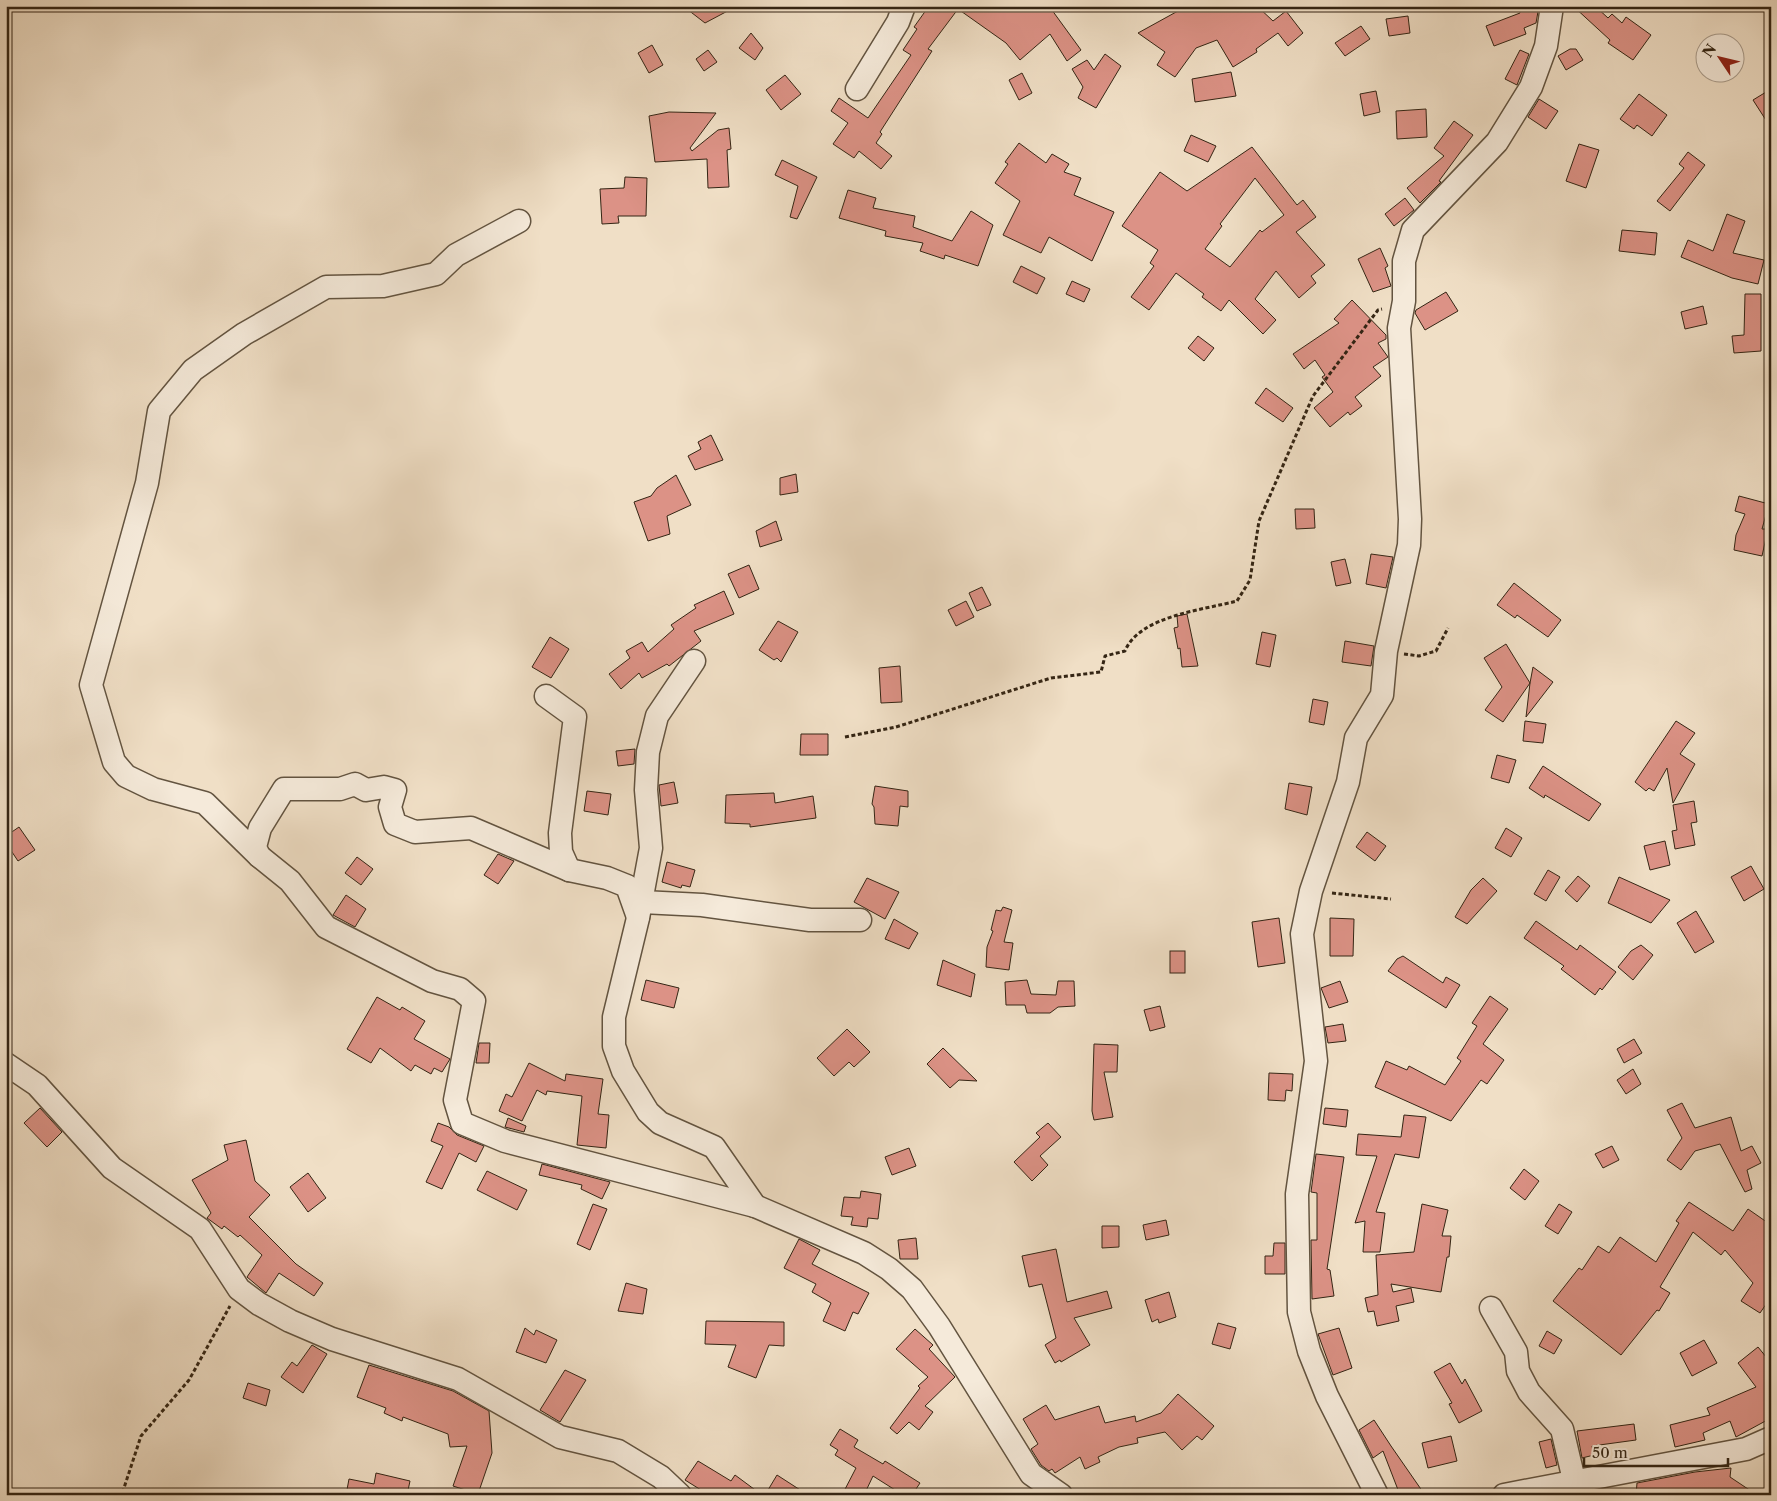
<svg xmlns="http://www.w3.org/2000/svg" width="1777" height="1501" viewBox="0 0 1777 1501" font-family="'Libre Caslon Text',serif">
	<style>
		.building { fill: #dc9286; stroke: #342514; fill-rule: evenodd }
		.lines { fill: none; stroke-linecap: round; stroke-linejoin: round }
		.minor-casing { stroke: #635440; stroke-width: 25 }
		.path { stroke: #342514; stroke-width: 3; stroke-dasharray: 4 2.5; stroke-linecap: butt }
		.minor { stroke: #f5eada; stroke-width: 22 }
	</style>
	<rect width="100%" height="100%" fill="#f0dfc6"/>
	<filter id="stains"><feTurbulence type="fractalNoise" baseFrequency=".004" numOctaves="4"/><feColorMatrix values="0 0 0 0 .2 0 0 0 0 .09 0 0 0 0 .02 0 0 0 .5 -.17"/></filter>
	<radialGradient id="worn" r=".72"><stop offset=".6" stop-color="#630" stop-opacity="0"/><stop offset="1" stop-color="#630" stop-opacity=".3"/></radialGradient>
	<g class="building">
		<path d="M683,6H737L705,23Z"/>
		<path d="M929,6H1049L1081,50L1067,61L1050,34L1020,60L1006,43L958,9L928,49L932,51L880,132L882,134L876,143L892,156L881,169L859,151L854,158L833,144L848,123L831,111L839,98L868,118L911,55L903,50L917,29L914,27Z"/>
		<path d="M1187,6H1257L1273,21L1286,11L1303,33L1288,46L1278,33L1256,49L1257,52L1233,67L1217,40L1196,48L1175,77L1157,65L1165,52L1138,33Z"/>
		<path d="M1518,6H1539L1536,23L1524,28L1526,34L1494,46L1486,26L1520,13Z"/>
		<path d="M1573,6H1595L1608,18L1612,14L1622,23L1626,17L1651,35L1633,60L1608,43L1610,40Z"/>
		<path d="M1408,16L1410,33L1389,36L1386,19Z"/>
		<path d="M1361,26L1370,39L1345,56L1335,43Z"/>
		<path d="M751,33L763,48L755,60L739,48Z"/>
		<path d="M652,45L663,65L649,73L638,53Z"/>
		<path d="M1570,49H1576L1583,60L1566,70L1558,56Z"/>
		<path d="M708,50L717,62L704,71L696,59Z"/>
		<path d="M1520,50L1529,54L1517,85L1505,79Z"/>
		<path d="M1105,54L1121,66L1096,108L1078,98L1083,87L1072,69L1087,60L1094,70Z"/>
		<path d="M1231,72L1236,96L1195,102L1192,79Z"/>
		<path d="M1022,73L1032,93L1019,100L1009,80Z"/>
		<path d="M785,75L801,94L781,110L766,90Z"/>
		<path d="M1771,89V128L1753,100Z"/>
		<path d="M1376,91L1380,112L1364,116L1360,94Z"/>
		<path d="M1639,94L1667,115L1652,136L1637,125L1634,129L1620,119Z"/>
		<path d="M1539,99L1558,111L1546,129L1528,117Z"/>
		<path d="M1426,109L1427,137L1397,139L1396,111Z"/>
		<path d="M669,112L716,113L690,148L692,151L718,130L729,128L731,149L727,150L729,187L708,188L707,159L655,162L649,116Z"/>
		<path d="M1454,121L1473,135L1439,181L1441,182L1420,203L1407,188L1444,156L1434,148Z"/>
		<path d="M1191,135L1216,146L1208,162L1184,151Z"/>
		<path d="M1019,143L1046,163L1052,154L1069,164L1064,172L1081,178L1074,195L1114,212L1092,261L1049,237L1041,253L1003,235L1020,201L995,183L1008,164L1005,162Z"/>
		<path d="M1579,144L1599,150L1586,188L1566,181Z"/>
		<path d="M1252,147L1297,205L1303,200L1316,217L1296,232L1325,265L1311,276L1316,283L1299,298L1276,271L1255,299L1276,320L1263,334L1229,300L1221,311L1202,297L1204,294L1176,273L1149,310L1131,297L1154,266L1150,263L1158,250L1122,226L1160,172L1187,191ZM1255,178L1284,215L1262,232L1260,230L1230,267L1205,249L1222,226L1220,224Z"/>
		<path d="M1688,152L1705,165L1670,211L1657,201L1684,168L1679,164Z"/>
		<path d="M782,160L817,177L797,219L790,217L798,186L775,175Z"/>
		<path d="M625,177L647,178L646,216H618L619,223L602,224L600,189L624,188Z"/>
		<path d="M848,190L876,198L873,208L915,216L913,227L952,241L971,211L993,225L978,266L945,255L944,259L920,251L923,243L885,236L886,231L839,218Z"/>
		<path d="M1405,198L1414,210L1394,226L1385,214Z"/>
		<path d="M1727,214L1745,221L1733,253L1764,260L1758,284L1732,278L1681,257L1688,240L1713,251Z"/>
		<path d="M1622,230L1657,233L1655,255L1619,251Z"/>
		<path d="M1380,248L1388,266L1385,268L1391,286L1373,292L1358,259Z"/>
		<path d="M1021,266L1045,278L1037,294L1013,282Z"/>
		<path d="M1072,281L1090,289L1084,302L1066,294Z"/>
		<path d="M1446,292L1458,311L1425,330L1415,313L1416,310Z"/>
		<path d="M1745,294H1761V351L1734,353L1732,336L1744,335Z"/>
		<path d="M1352,300L1386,335V339L1378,343L1388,357L1373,367L1381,376L1355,397L1362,406L1350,415L1348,412L1330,427L1314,408L1333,392L1322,377L1325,375L1315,360L1304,369L1293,354L1339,323L1334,319Z"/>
		<path d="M1703,306L1707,324L1685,329L1681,312Z"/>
		<path d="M1198,336L1214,348L1204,361L1188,348Z"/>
		<path d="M1266,388L1293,408L1283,422L1255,403Z"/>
		<path d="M711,435L723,460L695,470L688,456L701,449L698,442Z"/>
		<path d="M796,474L798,492L780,495V478Z"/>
		<path d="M676,475L691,505L667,516L670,534L648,541L634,502L651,496L657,488Z"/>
		<path d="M1739,496L1769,504L1762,529H1768L1762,556L1734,550L1736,535L1745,514L1735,511Z"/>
		<path d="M1295,509H1314L1315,528L1296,529Z"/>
		<path d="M776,521L782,540L760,547L756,531Z"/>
		<path d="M1371,554L1393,557L1386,588L1366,584Z"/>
		<path d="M1345,559L1351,583L1336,586L1331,562Z"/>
		<path d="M749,565L759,589L739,598L728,574Z"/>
		<path d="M1514,583L1561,620L1548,637L1517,615L1515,618L1497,605Z"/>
		<path d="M982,587L991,605L977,611L969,593Z"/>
		<path d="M724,591L734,614L694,631L701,641L669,666L667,664L642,678L639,673L621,689L609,674L630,658L626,651L642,642L648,652L674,629L671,625L696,608L694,605Z"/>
		<path d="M966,601L974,617L956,626L948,610Z"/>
		<path d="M1187,614L1198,666L1182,667L1180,648L1178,649L1174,628L1178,627L1177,616Z"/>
		<path d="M778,621L798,632L781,662L777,658L774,660L759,650Z"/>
		<path d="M1262,632L1276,635L1270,667L1256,664Z"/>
		<path d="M550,637L569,649L551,678L532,667Z"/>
		<path d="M1345,641L1374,646L1371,666L1342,662Z"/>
		<path d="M1506,644L1530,683L1533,667L1553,682L1526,717L1530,683L1503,722L1485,710L1502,687L1484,658Z"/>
		<path d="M900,666L902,702L881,703L879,668Z"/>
		<path d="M1313,699L1328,702L1324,725L1309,722Z"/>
		<path d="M1525,721L1546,724L1543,743L1523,741Z"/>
		<path d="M1676,721L1695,733L1680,754L1695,764L1673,803L1667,768L1654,791L1649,788L1646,791L1635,782Z"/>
		<path d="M801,734H828V755H800Z"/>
		<path d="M635,749L634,764L618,766L616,751Z"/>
		<path d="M1497,755L1516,760L1509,783L1491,778Z"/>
		<path d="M1543,766L1601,804L1589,821L1545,795L1544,798L1529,788Z"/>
		<path d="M674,782L678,803L661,806L659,785Z"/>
		<path d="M1289,783L1312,787L1307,815L1285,809Z"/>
		<path d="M875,786L908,791V807L900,806L898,826L875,824L874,807L872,804Z"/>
		<path d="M587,791L611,794L608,815L584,811Z"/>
		<path d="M774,793L775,803L813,796L816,818L750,827V824L725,823L726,795Z"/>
		<path d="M1694,801L1697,822L1691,823L1695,845L1675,849L1672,831L1677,830L1673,805Z"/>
		<path d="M19,827L35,850L18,861L6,843V836Z"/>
		<path d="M1506,828L1522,838L1511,857L1495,848Z"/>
		<path d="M1367,832L1386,846L1375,861L1356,847Z"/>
		<path d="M1665,841L1670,865L1650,870L1644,846Z"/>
		<path d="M498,854L514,861L498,884L484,875Z"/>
		<path d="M357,857L373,869L361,885L345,873Z"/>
		<path d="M667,862L695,870L690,887L682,885L681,888L662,882Z"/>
		<path d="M1751,866L1764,889L1744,901L1731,877Z"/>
		<path d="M1548,870L1560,877L1546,901L1534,894Z"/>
		<path d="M1578,876L1590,886L1577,902L1565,891Z"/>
		<path d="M1619,877L1670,900L1651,923L1608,903Z"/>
		<path d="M867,878L899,892L885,919L854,902Z"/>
		<path d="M1483,878L1497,891L1467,924L1455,917L1471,890Z"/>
		<path d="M346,895L366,909L355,927L333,915Z"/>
		<path d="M1003,907L1012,910L1004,942L1013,943L1009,970L986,967L987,947L993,931L991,930L996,910L1001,911Z"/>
		<path d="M1696,911L1714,942L1695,953L1677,923Z"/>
		<path d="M1279,918L1285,963L1258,967L1252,922Z"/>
		<path d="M1330,918L1354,919L1353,956H1330Z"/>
		<path d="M894,919L918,933L909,949L885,939Z"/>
		<path d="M1536,921L1577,950L1580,945L1616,972L1602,990L1600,988L1595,995L1561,969L1564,966L1524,938Z"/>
		<path d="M1641,945L1653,955L1633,980L1618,967L1631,951Z"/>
		<rect x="1170" y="951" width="15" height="22"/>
		<path d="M1403,956L1443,983L1446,977L1460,985L1446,1008L1388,971L1397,959Z"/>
		<path d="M943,960L975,974L971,997L937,985Z"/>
		<path d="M646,980L679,988L674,1008L641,1000Z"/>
		<path d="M1027,980L1031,994L1056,995L1058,981H1074L1075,1006L1058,1007L1050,1013H1027L1025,1005H1006L1005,982Z"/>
		<path d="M1340,981L1348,1002L1329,1008L1321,988Z"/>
		<path d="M1490,996L1508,1009L1483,1044L1504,1060L1487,1084L1481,1080L1451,1121L1375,1087L1386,1061L1407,1070L1409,1066L1445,1085L1461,1061L1457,1058L1477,1026L1472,1023Z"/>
		<path d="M377,997L400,1010L402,1007L425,1021L414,1039L450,1059L442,1072L434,1068L431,1074L415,1065L411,1071L380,1048L371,1063L347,1049Z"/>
		<path d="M1160,1006L1165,1027L1150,1031L1144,1010Z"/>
		<path d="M1343,1024L1346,1041L1328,1043L1325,1027Z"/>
		<path d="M847,1029L870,1052L854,1067L849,1062L834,1076L817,1058Z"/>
		<path d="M1634,1039L1642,1053L1624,1063L1617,1049Z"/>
		<path d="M479,1043H490L489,1063H476Z"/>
		<path d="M1094,1044L1118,1045L1117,1072H1104L1113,1117L1094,1120L1092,1111Z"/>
		<path d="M943,1048L977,1081L959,1080L950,1088L927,1064Z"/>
		<path d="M529,1063L565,1081L566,1074L603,1079L598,1114L609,1115L606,1148L577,1145L582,1096L547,1091L546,1095L537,1090L522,1121L499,1111L506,1094L512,1097Z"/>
		<path d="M1633,1069L1641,1084L1626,1094L1617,1080Z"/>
		<path d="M1269,1073L1293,1074L1292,1091L1286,1090L1285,1101L1268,1100Z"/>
		<path d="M1682,1103L1695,1128L1731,1117L1741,1151L1752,1146L1761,1163L1747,1170L1752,1189L1745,1192L1720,1144L1695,1151L1681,1170L1667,1160L1682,1138L1667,1110Z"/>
		<path d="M40,1108L62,1132L47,1147L24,1123Z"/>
		<path d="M1325,1108L1348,1110L1346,1127L1323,1124Z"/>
		<path d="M1404,1115L1426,1117L1419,1158L1395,1154L1376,1212L1385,1213L1380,1252H1363L1365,1221L1355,1223L1377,1156L1356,1155L1358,1134L1401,1137Z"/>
		<path d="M508,1118L526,1126L524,1132L505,1127Z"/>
		<path d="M438,1123L449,1127L457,1135L484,1146L476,1162L459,1153L442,1189L426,1182L443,1146L431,1141Z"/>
		<path d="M1048,1123L1061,1137L1040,1156L1048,1165L1032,1181L1014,1162L1040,1137L1036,1133Z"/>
		<path d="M246,1140L255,1181L270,1195L249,1217L296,1264L323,1283L314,1296L279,1273L266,1293L247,1277L262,1255L240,1235L238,1237L224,1226L222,1229L207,1218L211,1213L192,1180L228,1160L224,1145Z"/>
		<path d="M1612,1146L1619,1160L1603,1168L1595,1154Z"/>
		<path d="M909,1148L916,1166L892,1175L885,1157Z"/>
		<path d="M1316,1154L1344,1157L1327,1269L1330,1270L1334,1296L1312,1299L1311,1240H1317V1193L1311,1192Z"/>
		<path d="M542,1164L610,1182L602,1199L581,1189L582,1185L539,1175Z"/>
		<path d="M1524,1169L1539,1181L1525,1200L1510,1188Z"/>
		<path d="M487,1171L527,1190L517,1210L477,1190Z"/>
		<path d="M308,1173L326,1198L308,1212L290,1187Z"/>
		<path d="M861,1191L881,1194L878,1219L868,1218L867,1227L851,1225L853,1217L841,1216L844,1197L860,1198Z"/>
		<path d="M1689,1202L1733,1231L1748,1209L1771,1225V1297L1760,1313L1741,1301L1753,1283L1725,1250L1721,1255L1693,1232L1660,1287L1670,1293L1659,1311L1657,1310L1621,1355L1553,1301L1579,1268L1582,1270L1598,1246L1609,1253L1620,1237L1656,1262L1679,1223L1676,1221Z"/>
		<path d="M593,1204L607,1209L590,1250L577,1244Z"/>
		<path d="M1422,1204L1448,1210L1442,1236H1451L1449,1257H1447L1441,1292L1391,1284L1393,1292L1411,1288L1414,1302L1396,1306L1399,1321L1377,1326L1374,1311L1368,1312L1365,1298L1378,1295L1376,1255L1414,1252Z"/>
		<path d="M1559,1204L1572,1212L1558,1234L1545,1226Z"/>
		<path d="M1166,1220L1169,1235L1146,1240L1143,1225Z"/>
		<path d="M1102,1226H1119V1247L1102,1248Z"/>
		<path d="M916,1238L918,1259H900L898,1240Z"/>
		<path d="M799,1239L820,1250L812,1264L869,1293L858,1314L853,1312L845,1331L823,1321L831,1303L812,1292L816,1284L784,1268Z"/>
		<path d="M1274,1243H1285V1274H1265V1256H1273Z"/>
		<path d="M1056,1249L1067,1302L1107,1291L1112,1308L1074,1318L1090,1345L1061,1362L1060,1360L1055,1363L1045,1345L1056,1338L1042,1284L1029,1287L1022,1256Z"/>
		<path d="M626,1283L647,1289L643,1314L618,1311Z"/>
		<path d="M1169,1292L1176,1317L1159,1323L1158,1319L1152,1322L1145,1300Z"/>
		<path d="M706,1321L784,1322V1346L769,1345L756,1378L728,1367L736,1345L705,1344Z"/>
		<path d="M1218,1323L1236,1328L1230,1349L1212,1344Z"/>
		<path d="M525,1328L534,1335L536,1330L557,1340L546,1363L516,1352Z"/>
		<path d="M1339,1328L1352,1368L1333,1375L1318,1334Z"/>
		<path d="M915,1329L933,1345L929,1349L955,1377L925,1406L933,1412L919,1430L909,1422L897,1434L890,1428L920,1388L918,1386L928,1377L896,1349Z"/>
		<path d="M1547,1331L1562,1340L1554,1354L1539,1346Z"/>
		<path d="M1704,1340L1717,1363L1692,1376L1680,1353Z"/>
		<path d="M312,1345L327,1354L303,1393L281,1377L292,1362L297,1366Z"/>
		<path d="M1758,1347L1771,1363V1418L1736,1437L1730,1421L1703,1433L1705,1440L1675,1447L1670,1425L1710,1415L1707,1408L1756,1387L1738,1363Z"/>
		<path d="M1450,1363L1462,1384L1465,1379L1482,1411L1459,1423L1449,1404L1452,1403L1434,1372Z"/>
		<path d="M369,1365L453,1391L489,1411L492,1453L478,1494L453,1486L467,1446L450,1447L448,1434L403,1417L402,1421L384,1413L386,1408L357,1397Z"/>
		<path d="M565,1370L586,1380L560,1422L540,1410Z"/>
		<path d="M248,1383L270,1390L266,1406L243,1398Z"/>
		<path d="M1178,1394L1214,1426L1202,1440L1197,1436L1182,1450L1165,1432L1137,1438L1138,1443L1119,1447L1098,1457L1100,1462L1085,1469L1080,1457L1055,1473L1052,1469L1049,1471L1041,1465L1031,1449L1038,1444L1023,1419L1046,1405L1055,1420L1099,1406L1105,1423L1135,1416L1136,1422L1161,1413Z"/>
		<path d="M1374,1420L1391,1446L1425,1495H1400L1383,1451L1373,1458L1359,1430Z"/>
		<path d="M1634,1424L1636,1440L1592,1446L1594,1455L1582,1458L1577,1431Z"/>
		<path d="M840,1429L858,1440L854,1447L883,1464L885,1461L920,1483L912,1495H903L873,1476L864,1495H842L856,1468L835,1455L838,1450L830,1445Z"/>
		<path d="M1451,1436L1457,1461L1428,1468L1422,1443Z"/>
		<path d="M1551,1439L1557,1465L1546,1468L1539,1442Z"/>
		<path d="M698,1461L731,1481L735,1475L762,1495H709L685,1480Z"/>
		<path d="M1731,1468L1730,1477L1757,1495H1636L1637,1483L1695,1472Z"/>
		<path d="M376,1473L410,1481L407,1495H346L349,1479L374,1484Z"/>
		<path d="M777,1475L808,1495H765Z"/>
	</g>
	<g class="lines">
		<defs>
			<g id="minor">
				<path d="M857,89L898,22L904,6"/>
				<path d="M519,221L456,255L436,274L383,286L326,287L244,334L193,370L159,411L147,483L91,685L114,762L126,776L153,789L205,803L259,856L290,881L326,927L432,981L460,989L474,1001L455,1100L462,1123L505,1141L755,1206L864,1253L889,1269L912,1289L939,1326L1031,1474L1061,1495"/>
				<path d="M694,661L657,716L648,752L646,790L651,848L638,918L614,1017V1046L623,1071L648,1112L660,1123L714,1147L755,1206"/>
				<path d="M546,696L575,717L560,833L561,852L569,870"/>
				<path d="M259,856L255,847L260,828L284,789H340L355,784L366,790L384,787L395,790L390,807L395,824L415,832L471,828L569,870L607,878L627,886L638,917"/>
				<path d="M642,902L702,905L810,920H860"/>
				<path d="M6,1064L37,1085L112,1168L200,1229L239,1289L259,1304L290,1321L332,1339L458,1379L560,1437L618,1451L661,1477L680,1495"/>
				<path d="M1491,1308L1516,1352L1518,1371L1529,1392L1562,1429L1574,1480"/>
				<path d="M1377,1495L1327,1396L1309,1351L1299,1312L1297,1194L1316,1061L1302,934L1311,891L1348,782L1356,738L1382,695L1386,651L1409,545L1410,519L1399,328L1404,301V261L1413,230L1497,142L1531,87L1546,46L1552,6"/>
				<path d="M1504,1495L1746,1449L1771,1438"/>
			</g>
		</defs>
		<use href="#minor" class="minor-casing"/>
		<g class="path">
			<path d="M1404,654L1419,656L1436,651L1448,628"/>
			<path d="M845,737L896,727L1051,678L1101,672L1105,656L1125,651C1139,616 1203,610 1237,601L1250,580L1259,521L1313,396L1378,310L1382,309"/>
			<path d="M1332,893L1391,899"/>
			<path d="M116,1495L123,1491L141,1436L189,1380L230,1306"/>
		</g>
		<use href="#minor" class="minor"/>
	</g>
	<rect width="1777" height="1501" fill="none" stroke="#f0dfc6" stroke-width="25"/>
	<rect x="8" y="8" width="1762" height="1486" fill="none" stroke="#342514" stroke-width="2.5"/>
	<rect x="12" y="12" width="1752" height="1476" fill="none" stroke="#342514"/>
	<g transform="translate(1720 58) rotate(305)"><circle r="24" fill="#f5eada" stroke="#a89b8b"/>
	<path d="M0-4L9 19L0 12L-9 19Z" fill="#8f2418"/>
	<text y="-8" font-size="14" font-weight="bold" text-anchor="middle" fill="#342514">N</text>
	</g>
	<path d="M1584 1458v8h144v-8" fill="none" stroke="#342514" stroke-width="2.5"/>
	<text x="1592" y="1458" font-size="15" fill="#342514" stroke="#f5eada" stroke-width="4" paint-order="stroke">50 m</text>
	<rect width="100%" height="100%" filter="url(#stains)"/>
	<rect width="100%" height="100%" fill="url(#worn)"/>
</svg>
